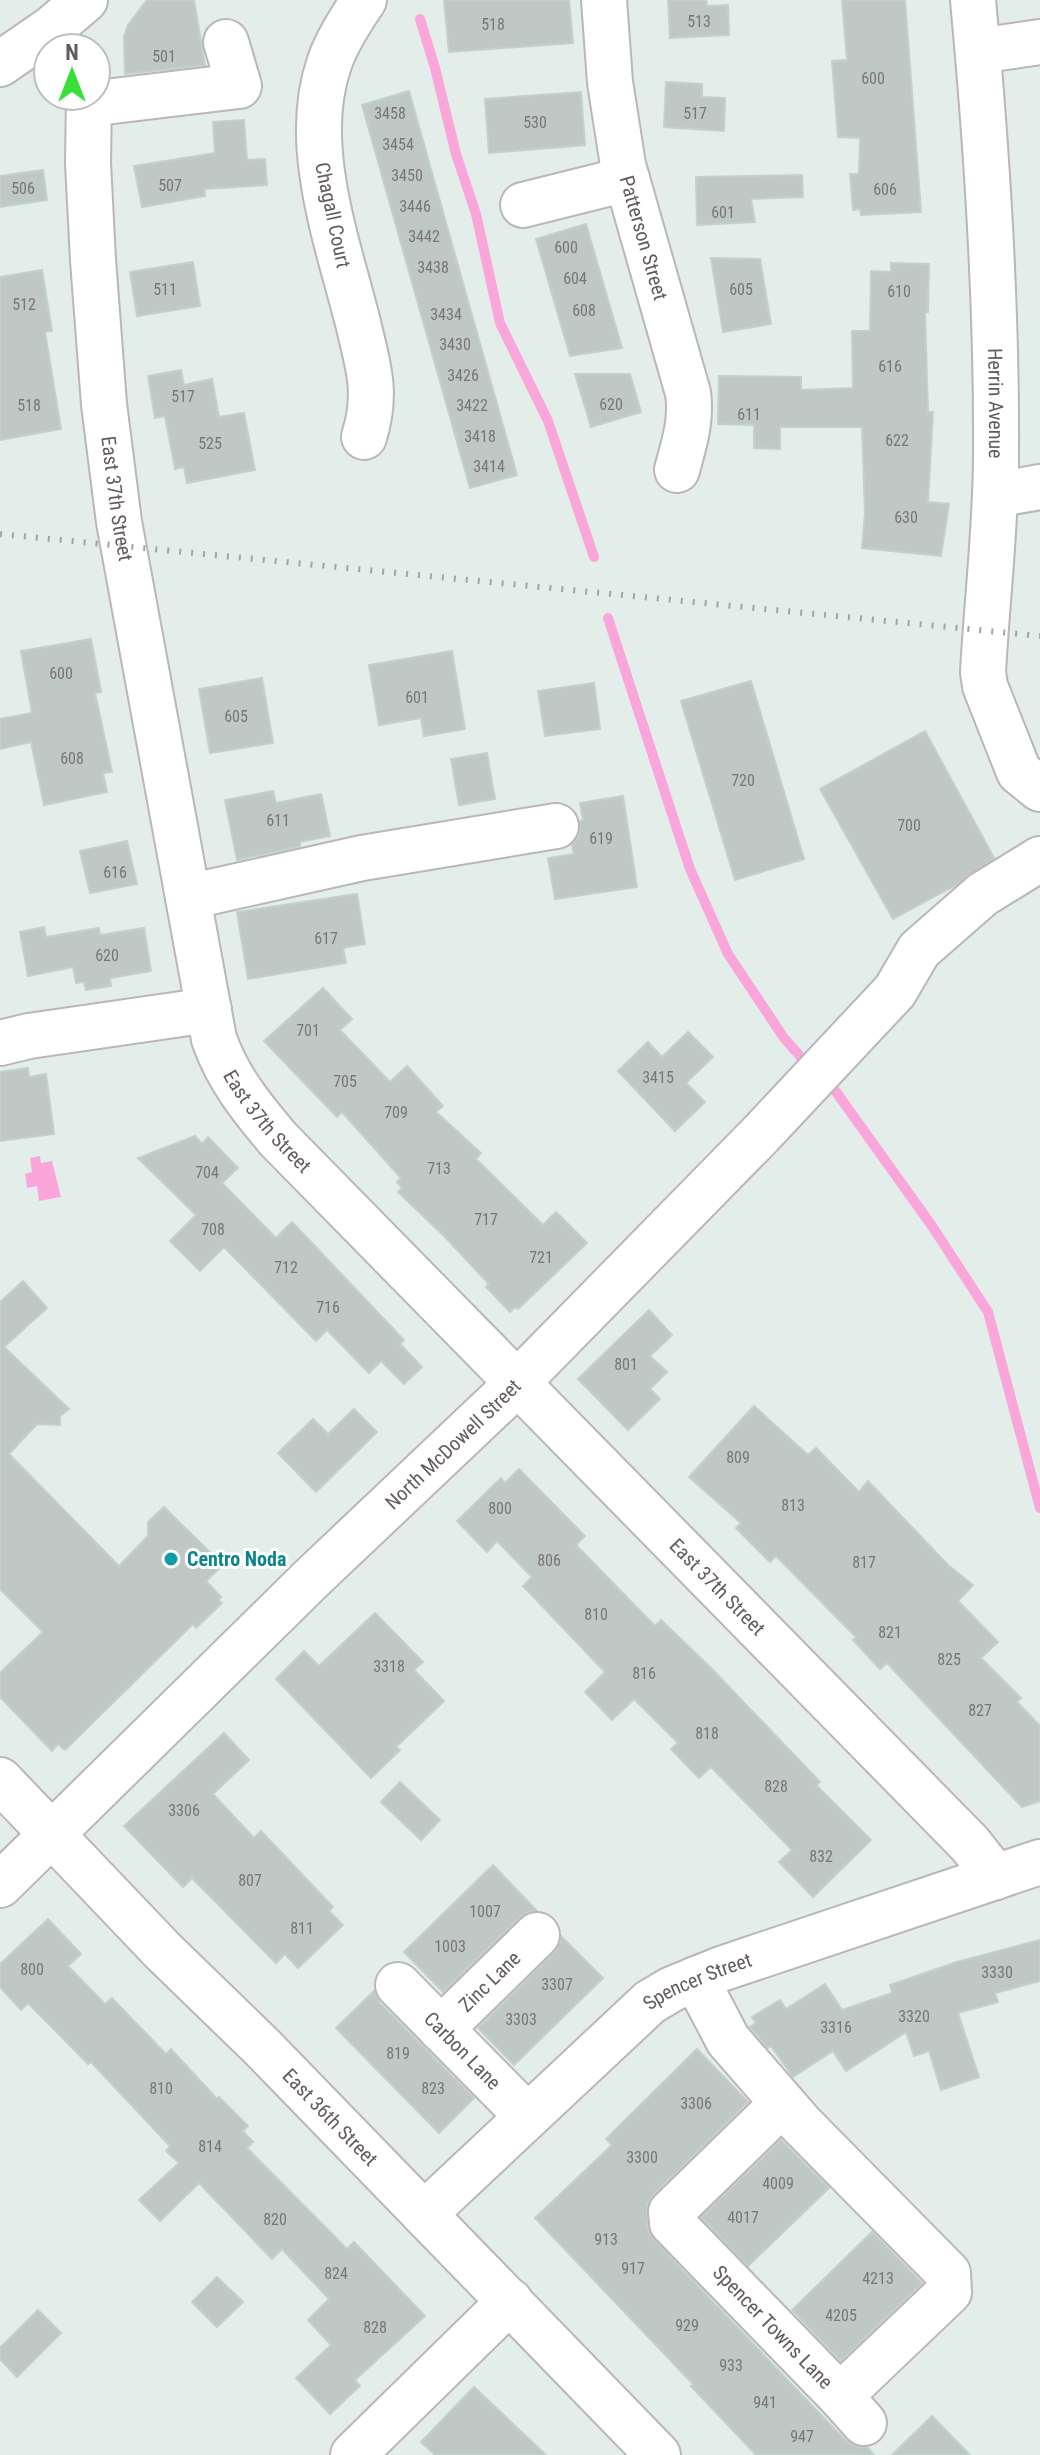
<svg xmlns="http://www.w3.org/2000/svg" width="1040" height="2455" viewBox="0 0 1040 2455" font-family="'Roboto Condensed',sans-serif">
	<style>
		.water { fill: #faa6db }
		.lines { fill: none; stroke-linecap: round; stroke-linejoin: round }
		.stream { stroke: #faa6db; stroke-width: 10 }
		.building { fill: #bfc8c4; stroke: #c1d1cb; stroke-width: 2 }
		.minor-casing { stroke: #bcb5b9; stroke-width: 48 }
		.minor { stroke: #fff; stroke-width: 44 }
		.rail { stroke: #a5a2a4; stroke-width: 6; stroke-dasharray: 2 10; stroke-linecap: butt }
		.culture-dot { fill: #0f9aa8; stroke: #fff; stroke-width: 3 }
		.labels { text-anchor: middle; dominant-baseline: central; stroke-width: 6; stroke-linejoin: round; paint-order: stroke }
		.number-label { font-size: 16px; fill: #7a7678 }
		.street-label { font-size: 20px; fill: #635b5f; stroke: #fff }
		.culture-label { font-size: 20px; font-weight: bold; fill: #0d838f; stroke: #fff; text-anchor: start }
	</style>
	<rect width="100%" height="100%" fill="#e3edea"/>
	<path class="water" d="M40,1156L41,1163L52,1161L61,1197L39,1201L37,1186L27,1188L25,1174L32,1172L30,1158Z"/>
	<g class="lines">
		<g class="stream">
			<path d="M420,19L435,68L456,154L476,214L500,323L548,421L594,557"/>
			<path d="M608,618L690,869L728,954L784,1038L807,1064"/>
			<path d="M834,1089L932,1226L988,1312L1040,1508"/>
		</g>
	</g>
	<g class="building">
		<path d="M147,0H194L205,65L125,74L124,37L128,25Z"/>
		<path d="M444,0H569L573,43L449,52Z"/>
		<path d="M668,0H706L707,6L728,5L729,35L670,38Z"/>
		<path d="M842,0H905L921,212L861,215L860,209L853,210L850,174H859L860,138L838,137L832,61L847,60Z"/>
		<path d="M666,82L702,84V97L725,98L724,131L664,127Z"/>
		<path d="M409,91L517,475L470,488L362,105Z"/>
		<path d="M581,92L585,145L489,153L485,99Z"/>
		<path d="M244,120L247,160L265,159L267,185L204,189L205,196L142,207L134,166L215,153L213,122Z"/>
		<path d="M43,170L47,200L0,207V176Z"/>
		<path d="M802,175L803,197L751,199L755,222L697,225L696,177Z"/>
		<path d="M586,224L622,348L570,356L536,239Z"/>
		<path d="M711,258L760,259L771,324L723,332Z"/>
		<path d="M193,262L200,306L137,316L130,272Z"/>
		<path d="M891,263L929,264L928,312H925L928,412H933L928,502L949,504L941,556L862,548L865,513L862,427H780V449L754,448V425L718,424L719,376L801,377V390L853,388L852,331H870L871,271L891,272Z"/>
		<path d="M42,270L52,331L45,332L61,429L0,440V277Z"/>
		<path d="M181,370L184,385L212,379L219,417L244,413L255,470L187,483L184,467L175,469L165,416L155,418L148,376Z"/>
		<path d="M575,374H630L641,412L591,427Z"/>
		<path d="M91,639L101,692L95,693L112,772L103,773L107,792L44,805L31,742L0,749V719L32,713L21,651Z"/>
		<path d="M452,651L465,729L424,736L421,718L379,725L369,665Z"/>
		<path d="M262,678L273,743L210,753L199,689Z"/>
		<path d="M751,681L804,859L735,880L681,701Z"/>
		<path d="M594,683L600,729L545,736L538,691Z"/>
		<path d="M925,731L994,858L956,885L893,919L820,789Z"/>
		<path d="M487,753L495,799L459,805L451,759Z"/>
		<path d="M273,791L276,803L321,794L330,836L300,842V846L237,860L225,800Z"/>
		<path d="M623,796L637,887L555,899L548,858L574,854L572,845L579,836L580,821L583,820L580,803Z"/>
		<path d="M127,841L137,884L90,893L80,851Z"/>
		<path d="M357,894L365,944L343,948L346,963L248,979L237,912Z"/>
		<path d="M44,927L46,937L99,928L100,935L144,928L151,971L110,978L111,986L86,990L84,982L76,983L73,967L28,976L20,932Z"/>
		<path d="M323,988L352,1019L340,1030L390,1082L407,1066L443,1106L436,1112L481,1153L476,1159L543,1225L556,1212L587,1243L518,1309L515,1307L510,1312L486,1287L489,1284L444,1236L398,1192L402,1188L397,1182L401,1178L342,1112L337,1117L264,1041Z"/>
		<path d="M688,1032L713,1057L686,1083L705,1102L675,1131L618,1071L648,1042L662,1057Z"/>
		<path d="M28,1068L29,1077L46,1074L54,1134L0,1141V1072Z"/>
		<path d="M195,1136L202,1144L208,1137L238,1168L222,1183L276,1238L292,1222L404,1340L400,1344L422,1367L404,1384L381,1361L369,1373L327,1330L316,1341L224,1247L200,1271L170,1241L196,1215L138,1158Z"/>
		<path d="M23,1281L47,1308L4,1347L69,1409L60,1416V1425L37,1424L9,1454L119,1566L148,1536V1522L164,1507L223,1565L206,1581L221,1597L218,1600L222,1603L196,1628L193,1624L65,1750L58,1744L52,1751L0,1697V1673L43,1632L0,1589V1302Z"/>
		<path d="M649,1310L672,1335L650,1356L667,1372L650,1389L660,1399L628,1430L578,1379Z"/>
		<path d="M754,1406L808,1455L816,1448L859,1492L868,1481L948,1565L973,1585L958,1601L998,1642L981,1658L1021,1698L1017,1702L1040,1726V1801L1022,1807L887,1663L880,1669L853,1640L856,1637L776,1556L770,1562L736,1528L741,1523L689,1477Z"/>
		<path d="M354,1409L377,1432L316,1492L278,1453L313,1419L328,1434Z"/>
		<path d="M519,1469L585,1536L576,1545L655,1626L661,1620L713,1670L820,1782L816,1785L871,1840L813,1897L779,1862L792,1850L711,1767L699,1778L671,1749L678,1743L634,1699L612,1720L585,1692L605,1672L523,1586L532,1577L497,1541L487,1552L457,1521L501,1478L505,1483Z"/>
		<path d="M375,1613L423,1662L414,1670L444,1701L396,1747L400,1750L371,1778L276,1679L304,1651L319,1666Z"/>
		<path d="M224,1733L249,1760L213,1794L254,1838L261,1831L333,1907L329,1911L343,1925L298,1968L285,1954L276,1963L192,1878L183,1887L124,1826Z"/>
		<path d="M400,1782L440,1820L421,1840L381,1802Z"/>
		<path d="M493,1865L537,1911H530L520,1917L443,1992L404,1952Z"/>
		<path d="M48,1919L81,1954L68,1966L105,2004L112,1998L166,2054L171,2049L217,2099L219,2097L248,2126L243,2131L253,2142L247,2148L347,2249L354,2242L425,2316L355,2380L360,2386L330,2414L296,2378L331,2345L308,2320L329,2299L282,2249L272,2259L199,2183L160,2221L139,2200L179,2163L166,2151L170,2146L91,2062L88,2064L28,2003L21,2010L0,1987V1964Z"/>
		<path d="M561,1936L603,1978L514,2065L478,2028L554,1953L561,1942Z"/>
		<path d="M1040,1940V1981L995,1993L998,2002L958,2013L979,2077L941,2090L929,2051L914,2056L906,2032L846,2071L833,2051L793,2077L771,2046L768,2048L750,2027L756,2023L752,2017L780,2000L786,2009L825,1984L842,2010L892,1993L890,1985L957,1962Z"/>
		<path d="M374,1991L380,2003L474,2098L439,2133L336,2028Z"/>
		<path d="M697,2049L748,2102L654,2194L647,2204V2226L654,2240L845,2440L855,2446L868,2448L874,2455H756L691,2386L693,2384L535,2218L612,2145L606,2139Z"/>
		<path d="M781,2140L829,2188L748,2266L701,2217Z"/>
		<path d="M872,2232L922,2283L841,2361L792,2310Z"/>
		<path d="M217,2277L243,2302L217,2327L192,2302Z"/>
		<path d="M38,2310L61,2333L17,2377L0,2359V2348Z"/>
		<path d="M474,2387L546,2455H435L421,2442Z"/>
		<path d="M932,2416L970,2455H892Z"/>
	</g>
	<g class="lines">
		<defs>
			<g id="minor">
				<path id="s1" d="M604,0L610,82L623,165L688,393C692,420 684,444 677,470"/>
				<path id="s2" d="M973,0C987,150 997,303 996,454C996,527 987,599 983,672L985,686L1019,772L1040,789"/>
				<path d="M978,51L1040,42"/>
				<path d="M0,64L52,28L85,0"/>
				<path id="s3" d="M89,96L88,163L93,260L104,404L119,522L214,1039C228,1079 252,1108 278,1139L970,1844L996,1877"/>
				<path d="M88,104L239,86L226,42"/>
				<path d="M523,205L627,179"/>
				<path d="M364,437C378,393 368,365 358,323C338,243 301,145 329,64C336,42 351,19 364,0"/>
				<path d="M995,495L1040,487"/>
				<path d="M188,897L362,858L556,826"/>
				<path d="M0,1043L29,1036L209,1010"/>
				<path id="s4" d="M0,1780L163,1951L263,2048L658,2455"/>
				<path id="s5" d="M0,1885L312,1578L500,1400L761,1134L895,991L919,950L983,894L1040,859"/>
				<path d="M696,1979L728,2040L801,2124L948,2273L949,2292L840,2396L672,2223L671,2212L783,2103"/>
				<path id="s6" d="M398,1985L527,2116"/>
				<path id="s7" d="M441,2029L537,1935"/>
				<path id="s8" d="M424,2214L650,2002L672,1989L721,1969L1040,1862"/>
				<path d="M840,2396L864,2423"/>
				<path d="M353,2455L510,2301"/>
			</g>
		</defs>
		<use href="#minor" class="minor-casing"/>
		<use href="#minor" class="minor"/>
		<path class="rail" d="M0,534L1040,636"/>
	</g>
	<circle class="culture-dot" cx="171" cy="1559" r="8"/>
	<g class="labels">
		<g class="number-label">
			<text x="699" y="21">513</text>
			<text x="493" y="24">518</text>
			<text x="164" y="56">501</text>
			<text x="873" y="78">600</text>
			<text x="390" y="113">3458</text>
			<text x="695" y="113">517</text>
			<text x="535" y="122">530</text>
			<text x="398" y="144">3454</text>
			<text x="407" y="175">3450</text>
			<text x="170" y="185">507</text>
			<text x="23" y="188">506</text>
			<text x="885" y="189">606</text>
			<text x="415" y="206">3446</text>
			<text x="723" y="212">601</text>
			<text x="424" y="236">3442</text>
			<text x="566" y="247">600</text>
			<text x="433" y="267">3438</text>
			<text x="575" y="278">604</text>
			<text x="165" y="289">511</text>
			<text x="741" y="289">605</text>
			<text x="899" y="291">610</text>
			<text x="24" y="304">512</text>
			<text x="584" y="310">608</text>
			<text x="446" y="314">3434</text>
			<text x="455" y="344">3430</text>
			<text x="890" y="366">616</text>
			<text x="463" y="375">3426</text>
			<text x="183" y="396">517</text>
			<text x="611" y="404">620</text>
			<text x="29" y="405">518</text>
			<text x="472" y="405">3422</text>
			<text x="749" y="414">611</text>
			<text x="480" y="436">3418</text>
			<text x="897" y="440">622</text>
			<text x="210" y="443">525</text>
			<text x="489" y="466">3414</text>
			<text x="906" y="517">630</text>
			<text x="61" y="673">600</text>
			<text x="417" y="697">601</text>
			<text x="236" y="716">605</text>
			<text x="72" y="758">608</text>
			<text x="743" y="780">720</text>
			<text x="278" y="820">611</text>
			<text x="909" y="825">700</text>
			<text x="601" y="838">619</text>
			<text x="115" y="872">616</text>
			<text x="326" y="938">617</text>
			<text x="107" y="955">620</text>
			<text x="308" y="1030">701</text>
			<text x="658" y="1077">3415</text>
			<text x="345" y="1081">705</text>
			<text x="396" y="1112">709</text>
			<text x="439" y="1168">713</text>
			<text x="207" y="1172">704</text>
			<text x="486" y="1219">717</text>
			<text x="213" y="1229">708</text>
			<text x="541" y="1257">721</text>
			<text x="286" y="1267">712</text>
			<text x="328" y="1307">716</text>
			<text x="626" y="1364">801</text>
			<text x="738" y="1457">809</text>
			<text x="793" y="1505">813</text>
			<text x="500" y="1508">800</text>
			<text x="549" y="1560">806</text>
			<text x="864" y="1562">817</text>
			<text x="596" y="1614">810</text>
			<text x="890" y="1632">821</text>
			<text x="949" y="1659">825</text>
			<text x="389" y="1666">3318</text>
			<text x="644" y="1673">816</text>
			<text x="980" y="1710">827</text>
			<text x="707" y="1733">818</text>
			<text x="776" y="1786">828</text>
			<text x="184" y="1810">3306</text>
			<text x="821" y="1856">832</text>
			<text x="250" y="1880">807</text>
			<text x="485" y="1911">1007</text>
			<text x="302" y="1928">811</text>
			<text x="450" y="1946">1003</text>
			<text x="32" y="1969">800</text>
			<text x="997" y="1972">3330</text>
			<text x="557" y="1984">3307</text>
			<text x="914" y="2016">3320</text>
			<text x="521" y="2019">3303</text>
			<text x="836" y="2027">3316</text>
			<text x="398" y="2053">819</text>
			<text x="161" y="2088">810</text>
			<text x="433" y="2088">823</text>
			<text x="696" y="2103">3306</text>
			<text x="210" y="2146">814</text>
			<text x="642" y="2157">3300</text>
			<text x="778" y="2183">4009</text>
			<text x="743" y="2217">4017</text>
			<text x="275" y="2219">820</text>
			<text x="606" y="2239">913</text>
			<text x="633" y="2268">917</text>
			<text x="336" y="2273">824</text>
			<text x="878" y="2278">4213</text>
			<text x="841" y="2315">4205</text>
			<text x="687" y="2325">929</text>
			<text x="375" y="2327">828</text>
			<text x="731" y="2365">933</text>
			<text x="765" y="2402">941</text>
			<text x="802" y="2436">947</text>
		</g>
		<g class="street-label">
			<text transform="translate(333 215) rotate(78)">Chagall Court</text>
			<text stroke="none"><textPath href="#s1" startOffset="242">Patterson Street</textPath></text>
			<text stroke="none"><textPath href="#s2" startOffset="404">Herrin Avenue</textPath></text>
			<text stroke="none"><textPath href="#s3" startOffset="404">East 37th Street</textPath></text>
			<text stroke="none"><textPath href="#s3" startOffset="1052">East 37th Street</textPath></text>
			<text stroke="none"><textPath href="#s5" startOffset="632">North McDowell Street</textPath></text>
			<text stroke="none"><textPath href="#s3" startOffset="1700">East 37th Street</textPath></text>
			<text stroke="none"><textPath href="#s7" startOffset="68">Zinc Lane</textPath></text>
			<text stroke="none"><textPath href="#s8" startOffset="362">Spencer Street</textPath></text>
			<text stroke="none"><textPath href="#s6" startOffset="92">Carbon Lane</textPath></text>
			<text stroke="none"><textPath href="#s4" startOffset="472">East 36th Street</textPath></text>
			<text transform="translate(773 2327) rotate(46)">Spencer Towns Lane</text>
		</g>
		<g class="culture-label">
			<text x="187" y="1559">Centro Noda</text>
		</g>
	</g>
	<g transform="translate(72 72)"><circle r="38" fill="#ffffff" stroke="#c1bdbf" stroke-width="2"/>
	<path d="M0-6L14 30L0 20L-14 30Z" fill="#37df38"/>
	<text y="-12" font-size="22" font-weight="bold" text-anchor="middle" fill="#635b5f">N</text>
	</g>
</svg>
